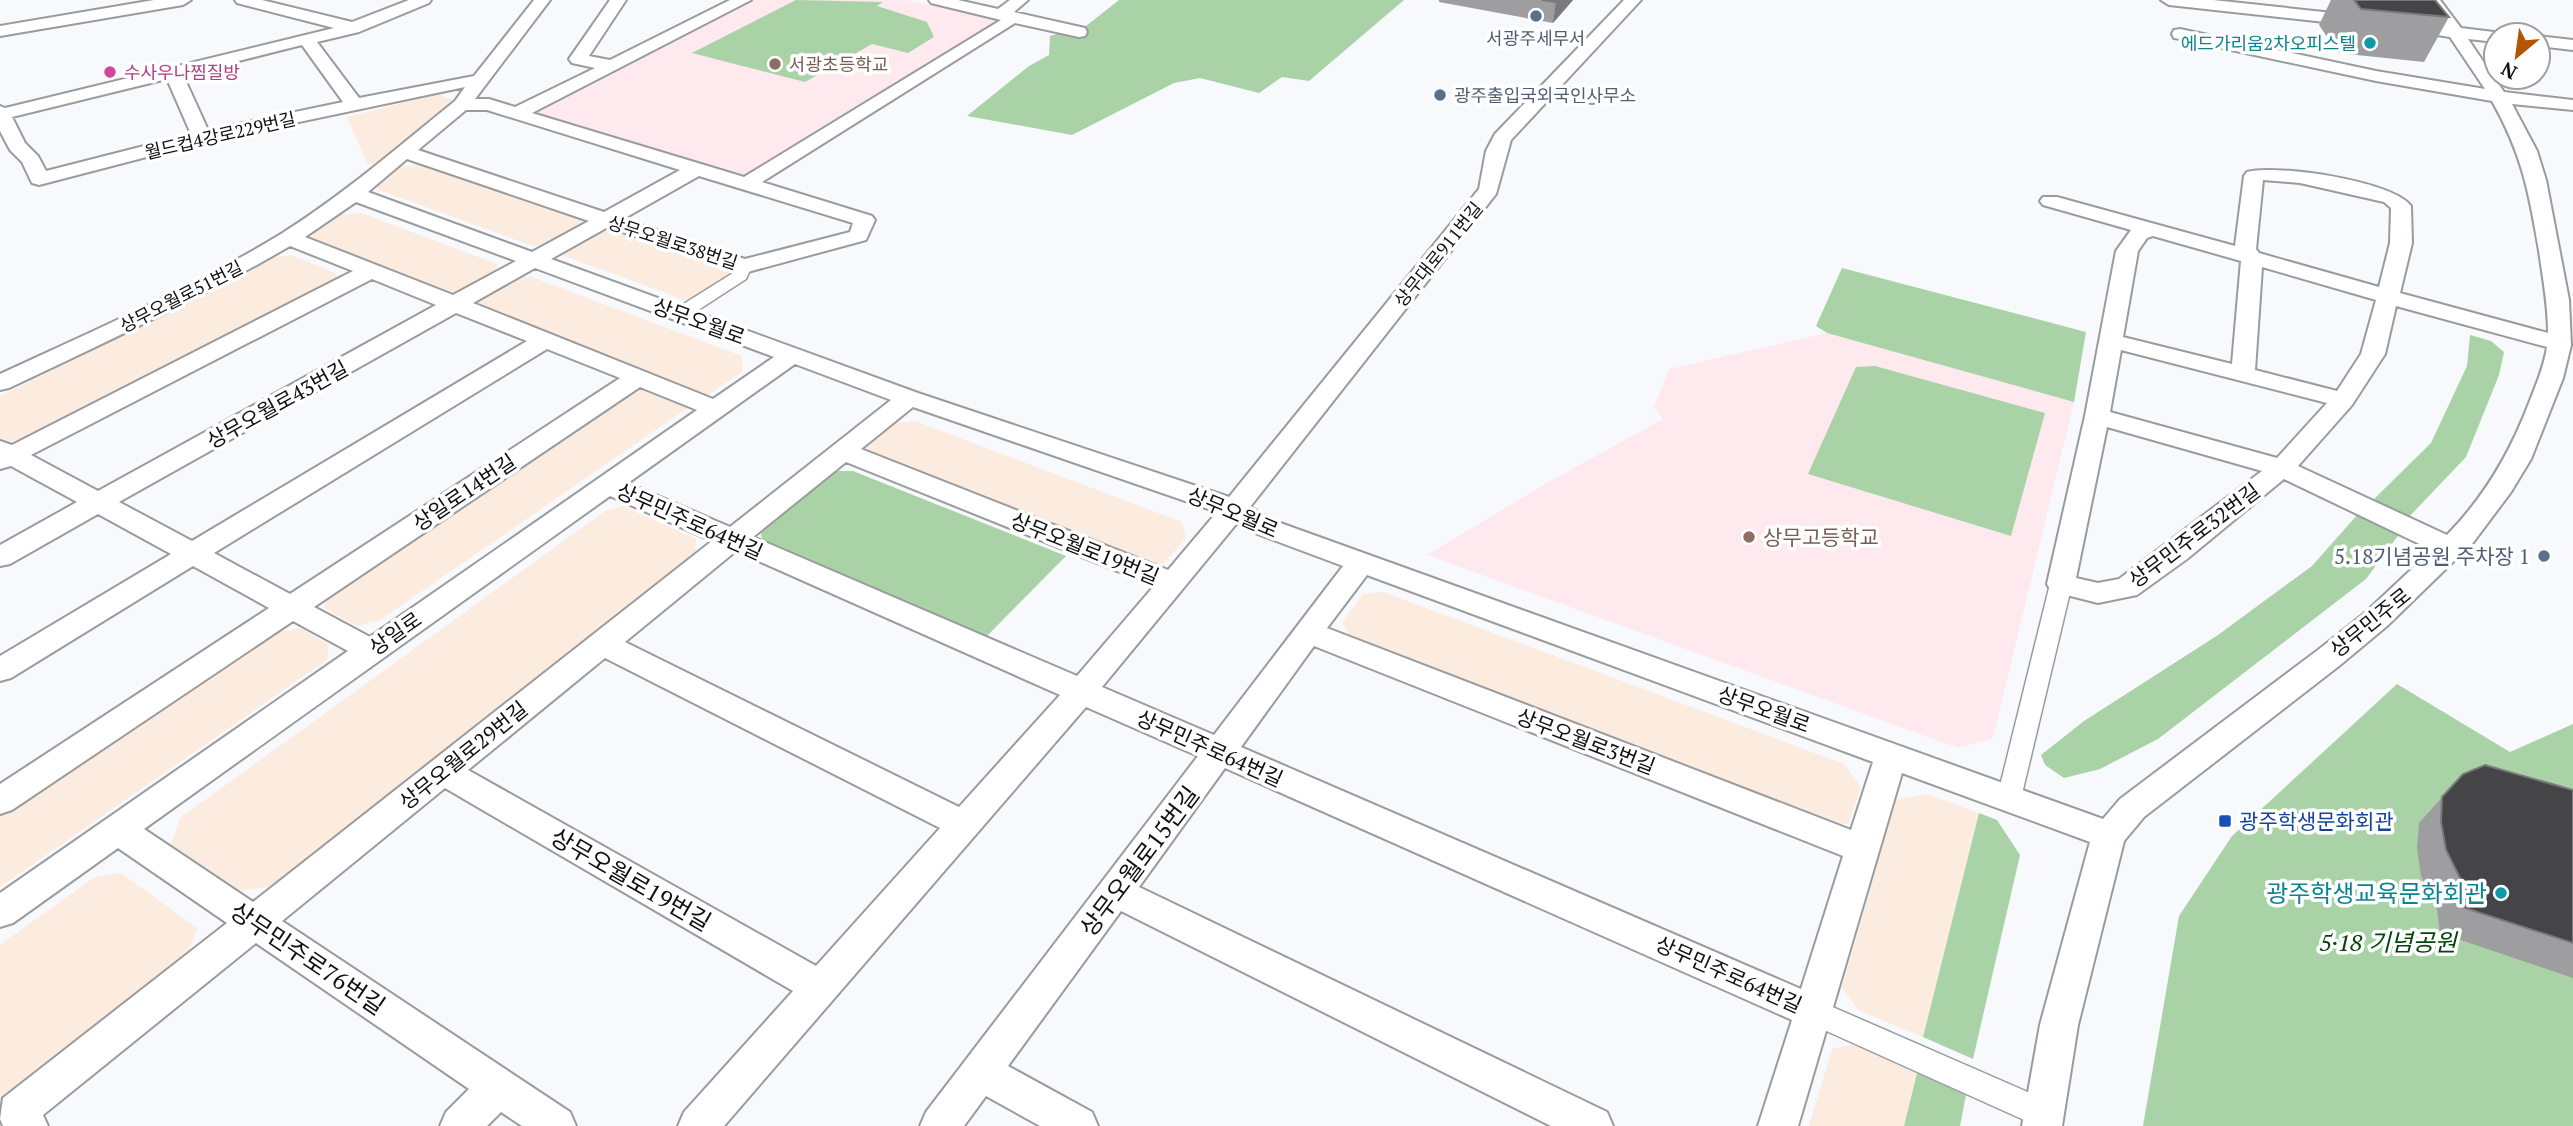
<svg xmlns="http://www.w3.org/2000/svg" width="2573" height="1126" viewBox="0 0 2573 1126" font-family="'PT Serif','Noto Sans KR',serif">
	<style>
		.commercial { fill: #fcece0 }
		.education { fill: #fee9ef }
		.green { fill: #a9d3a7 }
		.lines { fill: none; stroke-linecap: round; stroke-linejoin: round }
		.pedestrian-casing { stroke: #999b9d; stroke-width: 3 }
		.minor-casing { stroke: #999b9d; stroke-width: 4 }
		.pedestrian { fill: #fff; fill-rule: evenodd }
		.minor { fill: #fff; fill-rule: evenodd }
		.wall { fill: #9e9ea1 }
		.shaded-wall { fill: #7a7a7d }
		.building { fill: #454446; stroke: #7a7a7d; stroke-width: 2 }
		.service-dot { fill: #5c6f8a; stroke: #fff; stroke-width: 2.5 }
		.culture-dot { fill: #0f9aa8; stroke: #fff; stroke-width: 2.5 }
		.education-dot { fill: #8d6e63; stroke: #fff; stroke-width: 2.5 }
		.hotel-dot { fill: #d1479c; stroke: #fff; stroke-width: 2.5 }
		.transit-dot { fill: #1a4fb4; stroke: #fff; stroke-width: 2.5 }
		.labels { text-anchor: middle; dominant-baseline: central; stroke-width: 7; stroke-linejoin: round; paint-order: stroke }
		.far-service-label { font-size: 18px; fill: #4e5e75; stroke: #fff }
		.far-culture-label { font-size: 18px; fill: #0d838f; stroke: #fff; text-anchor: end }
		.far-education-label { font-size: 18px; fill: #785e54; stroke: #fff; text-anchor: start }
		.far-hotel-label { font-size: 18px; fill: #b23c85; stroke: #fff; text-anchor: start }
		.far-street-label { font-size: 18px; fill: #0f0f10; stroke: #fff }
		.street-label { font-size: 21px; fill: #0f0f10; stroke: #fff }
		.education-label { font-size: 21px; fill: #785e54; stroke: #fff; text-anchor: start }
		.service-label { font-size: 21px; fill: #4e5e75; stroke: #fff; text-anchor: end }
		.transit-label { font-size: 21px; fill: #164399; stroke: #fff; text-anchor: start }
		.near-street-label { font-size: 24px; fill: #0f0f10; stroke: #fff }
		.near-culture-label { font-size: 24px; fill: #0d838f; stroke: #fff; text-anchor: end }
		.near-park-label { font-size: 24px; font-style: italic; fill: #024508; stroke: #fff }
	</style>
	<rect width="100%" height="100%" fill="#f7f9fc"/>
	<g class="commercial">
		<path d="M437,94L453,100L393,157L368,165L347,117Z"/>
		<path d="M420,164L582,220L579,226L544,245L533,246L379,190L377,184L387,175L400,167Z"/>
		<path d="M361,213L497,264L496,274L460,293L449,295L311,239L315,232L334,218L342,214Z"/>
		<path d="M614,230L732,272L687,301L562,255L563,249L594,233Z"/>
		<path d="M291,255L337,274L334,283L29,439L0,442V396L232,282L272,258Z"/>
		<path d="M531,277L742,356V372L707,396L479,304V300L520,278Z"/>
		<path d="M641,387L689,407L380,620L356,626L324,608L328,594Z"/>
		<path d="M915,421L1182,522L1186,538L1164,563L1144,566L865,455L863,445L891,423Z"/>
		<path d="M623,506L696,539L695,557L275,886L237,891L171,846L180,818L605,511Z"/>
		<path d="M1383,592L1844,764L1861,786L1849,823L1834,826L1351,638L1342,622L1363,594Z"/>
		<path d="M301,628L329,645L327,660L0,887V813L272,633Z"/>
		<path d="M1927,794L1979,813L1923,1037L1858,1010L1842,988L1896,800Z"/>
		<path d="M121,873L197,928L185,962L0,1106V945L95,877Z"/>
		<path d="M1854,1044L1917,1073L1904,1126H1809L1832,1049Z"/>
	</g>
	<g class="education">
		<path d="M752,0H905L999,19L741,177L533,115L534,110Z"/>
		<path d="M1827,333L2074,402L1993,738L1958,748L1427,555L1547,483L1663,419L1654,407L1669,369Z"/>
	</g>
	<g class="green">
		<path d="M796,0L883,2L877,6L927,22L934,37L908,53L872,44L805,82L692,53Z"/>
		<path d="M1119,0H1404L1309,81L1282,77L1259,93L1200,78L1174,83L1072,135L967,116L1029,66L1049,55L1050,36L1086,26Z"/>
		<path d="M1842,268L2086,332L2074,402L1827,333L1816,326Z"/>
		<path d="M2470,335L2491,341L2504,352L2499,375L2466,457L2407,519L2371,502L2431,443L2467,366Z"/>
		<path d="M1875,366L2045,413L2011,536L1808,474L1856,367Z"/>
		<path d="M838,471H853L1066,556L985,638L765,543L761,536L762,528L826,475Z"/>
		<path d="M2358,514L2400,533L2366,579L2158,739L2100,769L2064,778L2045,765L2041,755L2084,721L2218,635L2312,566Z"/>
		<path d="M2397,684L2510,752L2573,724V1126H2143L2179,916L2232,836Z"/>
		<path d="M1979,813L1997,820L2020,855L1973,1059L1923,1037Z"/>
		<path d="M1917,1073L1966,1095L1960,1126H1904Z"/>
	</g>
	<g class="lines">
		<defs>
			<g id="pedestrian">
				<path d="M744,261L752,266L746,279L686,318H674L671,314L674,310L733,273L738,263Z"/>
				<path d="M2061,577L2069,579L2072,584L2021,798L2018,805L2009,808L2000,805L1997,798L2050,584L2053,579Z"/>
				<path d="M1812,998L2055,1104L2059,1114L2055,1124H2033L1802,1020L1798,1011L1802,1002Z"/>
			</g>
			<g id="minor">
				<path d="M154,0H191L183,5L0,36V26Z"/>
				<path d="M235,0H262L352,22L409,0H431L429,3L359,32L317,42L359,98L474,76L534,0H550L475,99H489L515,107L595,68L572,63L569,59L610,0H626L589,56L610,60L730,0H751L532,113L744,177L1001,20L931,3L929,0H958L998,9L1010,0H1028L1014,12L1085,28L1087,32L1085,36L1079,37L1015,23L762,182L872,216L875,220L866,240L744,273L608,227L551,259L918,393L1229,497L1479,189L1486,151L1495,134L1624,0H1641L1561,86L1598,94L1601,98L1598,102L1592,103L1553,95L1511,140L1496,194L1250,507L1272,520L2103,819L2120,799L2318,650L2366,612L2432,550L2284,479L2187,559L2137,595L2098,603L2051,591L2047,584L2085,416L2116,251L2131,230L2043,205L2040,201L2043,197H2057L2235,246L2244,176L2247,172C2277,164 2393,181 2411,206L2412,243L2400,293L2548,333C2548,305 2543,279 2539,251C2529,192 2522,154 2492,101L2376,81L2180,39L2174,38L2172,34L2174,30L2180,29L2376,71L2485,89L2450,37L2437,35L2435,31L2442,26L2424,0H2440L2461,28L2502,33L2496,35V42L2468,39L2504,92L2573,100V110L2512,104L2537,151L2546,180L2569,300L2571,345L2563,378L2531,459L2511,492L2463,556L2458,557L2387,626L2339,666L2144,817L2124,841L2078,1025L2062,1126H2022L2040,1025L2090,842L1902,773L1798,1126H1758L1792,1020L1225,768L1139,887L1607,1112L1613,1126H1551L1121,911L1008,1066L1092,1112L1098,1126H1040L986,1096L964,1126H920L926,1112L1198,756L1086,707L724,1126H678L684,1112L793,991L445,788L282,921L570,1112L576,1126H522L501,1112L487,1126H440L446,1112L469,1089L256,943L43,1115L48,1126H3L0,1119L3,1098L227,923L118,848L13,923L0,927V893L348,651L293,621L12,810L0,814V784L269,608L193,566L11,678L0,681V656L171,554L98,514L10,564L0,566V545L77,502L11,466L0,469V441L12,445L353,271L290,246C199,299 104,343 9,388L0,390V374C95,330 192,288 281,234C343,195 398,147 455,101L465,87L204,142L39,185L32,183L22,162L10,150L0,131V106L5,108L334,28L237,3ZM302,45L343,102L208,130L183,75ZM167,79L191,134L46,171L38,156L25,143L12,117ZM466,110H487L680,170L604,212L418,150ZM407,159L589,221L532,252L368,192ZM699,176L853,223L850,232L745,259L623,219ZM2263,180L2300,183L2384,202L2391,208L2390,243L2379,287L2259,253L2256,249ZM356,202L516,261L453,295L305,237ZM2153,236L2241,261L2232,364L2123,337L2138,251L2147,238ZM2262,267L2376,300L2361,354L2337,391L2255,370ZM535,268L774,357L713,399L473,303ZM372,279L436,305L98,491L31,455ZM2396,306L2547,347C2544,367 2536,385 2529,403C2510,453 2485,496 2447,535L2298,466L2352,405L2385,354ZM456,313L527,341L192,541L119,502ZM547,349L620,378L290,594L214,553ZM2121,350L2327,403L2277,458L2110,412ZM795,364L891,400L730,527L628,483ZM640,387L697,410L370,637L314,607ZM913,407L1217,512L1168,570L861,449ZM2107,427L2262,471L2119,579L2098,583L2076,578ZM846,462L1154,586L1077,676L753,537ZM610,496L712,541L253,902L144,829ZM1237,523L1252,532L1343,566L1214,735L1102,687ZM736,551L1060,695L959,807L625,642ZM1367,575L1873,762L1851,830L1327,628ZM1314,646L1843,856L1801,989L1241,747ZM605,658L940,828L816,966L468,770Z"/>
				<path d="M2161,0H2213L2361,16L2369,21L2361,26L2169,5Z"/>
				<path d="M2538,36L2573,40V50L2538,46Z"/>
			</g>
		</defs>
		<use href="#pedestrian" class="pedestrian-casing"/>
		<use href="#minor" class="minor-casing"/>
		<use href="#pedestrian" class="pedestrian"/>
		<use href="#minor" class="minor"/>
	</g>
	<g class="wall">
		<path d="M1439,0H1573L1553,23L1439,2Z"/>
		<path d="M2331,0H2435L2449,17L2424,62L2338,53L2319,25Z"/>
		<path d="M2463,774L2573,790V978L2440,933L2437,910L2421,876L2417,848L2419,823Z"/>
	</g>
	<path class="shaded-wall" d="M1558,0H1573L1553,23L1556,2Z"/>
	<g class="building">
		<path d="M1542,0H1558L1556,2Z"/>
		<path d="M2354,0H2435L2449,17L2361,9Z"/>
		<path d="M2485,765L2573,790V943L2465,908L2463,884L2446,850L2441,822L2442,797L2463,774Z"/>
	</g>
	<g class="service-dot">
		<circle cx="1536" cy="16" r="7"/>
		<circle cx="1440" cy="95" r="7"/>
		<circle cx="2544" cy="556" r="7"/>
	</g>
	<g class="culture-dot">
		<circle cx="2370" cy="43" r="7"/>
		<circle cx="2501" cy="893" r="7"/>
	</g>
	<g class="education-dot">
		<circle cx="775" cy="64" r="7"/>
		<circle cx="1749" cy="537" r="7"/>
	</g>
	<circle class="hotel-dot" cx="110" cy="72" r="7"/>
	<rect class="transit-dot" x="2218" y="814" width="14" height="14" rx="3.5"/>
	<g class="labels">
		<g class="far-service-label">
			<text x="1536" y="38">서광주세무서</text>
			<text x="1454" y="95" text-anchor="start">광주출입국외국인사무소</text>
		</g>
		<g class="far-culture-label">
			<text x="2356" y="43">에드가리움2차오피스텔</text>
		</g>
		<g class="far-education-label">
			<text x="789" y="64">서광초등학교</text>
		</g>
		<g class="far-hotel-label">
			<text x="124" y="72">수사우나찜질방</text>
		</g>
		<g class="far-street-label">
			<text transform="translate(220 135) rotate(-13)">월드컵4강로229번길</text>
			<text transform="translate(673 242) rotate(18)">상무오월로38번길</text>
			<text transform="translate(1438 254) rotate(-51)">상무대로911번길</text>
			<text transform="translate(181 296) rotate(-27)">상무오월로51번길</text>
		</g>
		<g class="street-label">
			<text transform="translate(699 321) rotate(20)">상무오월로</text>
			<text transform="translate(277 404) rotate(-29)">상무오월로43번길</text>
			<text transform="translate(464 492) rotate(-34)">상일로14번길</text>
			<text transform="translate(1233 512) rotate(23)">상무오월로</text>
			<text transform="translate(690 521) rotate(24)">상무민주로64번길</text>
			<text transform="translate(2194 535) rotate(-37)">상무민주로32번길</text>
			<text transform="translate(1085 548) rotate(22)">상무오월로19번길</text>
			<text transform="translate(2370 622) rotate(-39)">상무민주로</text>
			<text transform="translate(395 633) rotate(-35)">상일로</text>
			<text transform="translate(1764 709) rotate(20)">상무오월로</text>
			<text transform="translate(1586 741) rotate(21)">상무오월로3번길</text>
			<text transform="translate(1210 748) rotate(24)">상무민주로64번길</text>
			<text transform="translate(463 755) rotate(-39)">상무오월로29번길</text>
			<text transform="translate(1729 974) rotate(24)">상무민주로64번길</text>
		</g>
		<g class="education-label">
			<text x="1763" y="537">상무고등학교</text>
		</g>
		<g class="service-label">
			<text x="2530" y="556">5.18기념공원 주차장 1</text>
		</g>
		<g class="transit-label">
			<text x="2239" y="821">광주학생문화회관</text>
		</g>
		<g class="near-street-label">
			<text transform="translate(1139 861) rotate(-53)">상무오월로15번길</text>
			<text transform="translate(631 879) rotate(30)">상무오월로19번길</text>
			<text transform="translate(308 958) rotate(34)">상무민주로76번길</text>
		</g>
		<g class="near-culture-label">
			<text x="2487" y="893">광주학생교육문화회관</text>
		</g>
		<g class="near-park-label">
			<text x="2388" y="942">5·18 기념공원</text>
		</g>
	</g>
	<g transform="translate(2517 56) rotate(209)"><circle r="33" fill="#ffffff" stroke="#9f9f9f" stroke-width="2"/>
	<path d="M0-5L12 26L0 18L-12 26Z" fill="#b35505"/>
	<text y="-10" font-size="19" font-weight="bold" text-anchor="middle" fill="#0f0f10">N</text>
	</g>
</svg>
